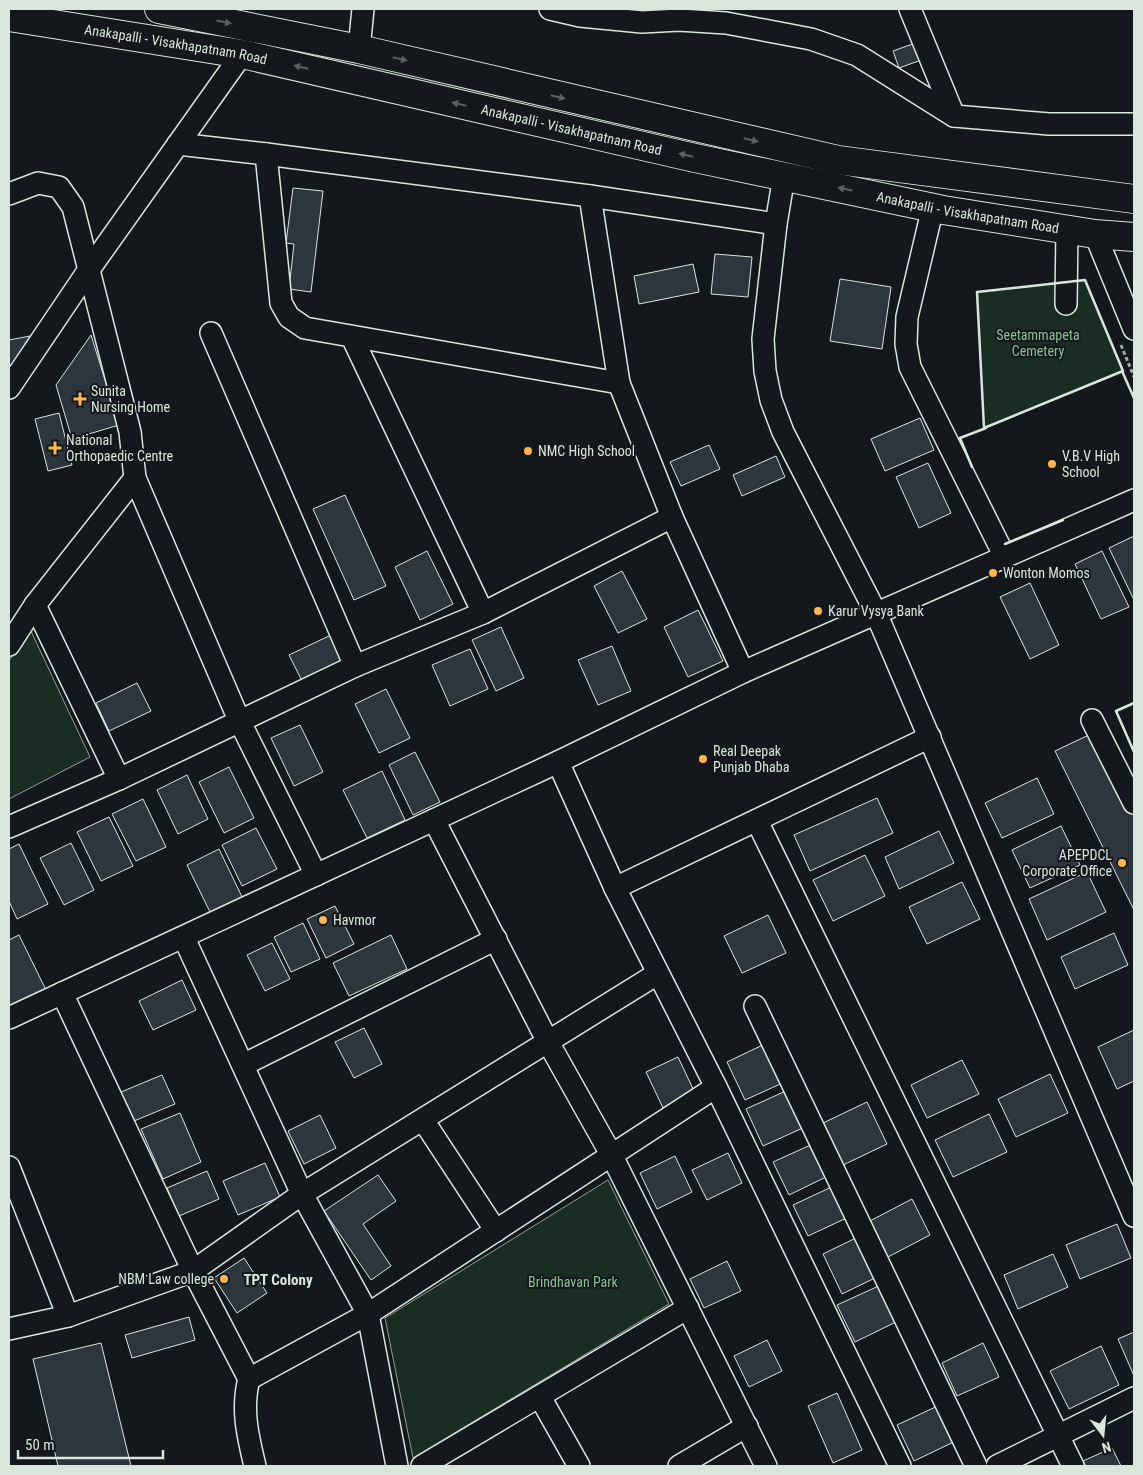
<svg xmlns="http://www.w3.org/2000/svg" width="1143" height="1475" viewBox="0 0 1143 1475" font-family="'Roboto Condensed',sans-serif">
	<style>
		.green { fill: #1a2d24; stroke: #939e99 }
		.building { fill: #2c363c; stroke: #d8e6dc }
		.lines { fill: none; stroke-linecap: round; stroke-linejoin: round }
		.minor-casing { stroke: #d8e6dc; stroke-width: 24 }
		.major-casing { stroke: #d8e6dc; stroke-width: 30 }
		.path { stroke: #9da8a2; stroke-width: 3; stroke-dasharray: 4 2.5; stroke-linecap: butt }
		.minor { stroke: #14181c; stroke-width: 21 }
		.major { stroke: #14181c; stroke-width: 28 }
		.wall { stroke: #d8e6dc; stroke-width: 2.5 }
		.oneway { fill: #59605f }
		.poi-dot { fill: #ffb74d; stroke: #14181c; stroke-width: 2 }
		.labels { text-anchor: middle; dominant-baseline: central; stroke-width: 4; stroke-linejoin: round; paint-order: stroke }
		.street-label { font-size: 14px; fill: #d8e6dc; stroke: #14181c }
		.park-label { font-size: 14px; fill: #8ac095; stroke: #14181c }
		.poi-label { font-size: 14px; fill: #d8e6dc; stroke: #14181c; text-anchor: start }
		.neighbourhood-label { font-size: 15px; font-weight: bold; fill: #d8e6dc; stroke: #14181c }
	</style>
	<rect width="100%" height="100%" fill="#14181c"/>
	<g class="green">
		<path d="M1085,280L1123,371L984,428L977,292Z"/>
		<path d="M30,629L90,757L9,799V661Z"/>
		<path d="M608,1180L669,1304L413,1458L385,1318Z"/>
	</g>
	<g class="building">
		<path d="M921,41L927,58L899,68L893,51Z"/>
		<path d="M293,188L323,191L311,292L289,289L294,244L286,243Z"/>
		<path d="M715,254L752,257L748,297L711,294Z"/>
		<path d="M693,264L699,292L639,304L634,276Z"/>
		<path d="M840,279L891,287L882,349L830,341Z"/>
		<path d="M91,335L119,425L72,439L56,385Z"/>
		<path d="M30,336L9,370V340Z"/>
		<path d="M59,413L72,465L48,471L35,419Z"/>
		<path d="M920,418L934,450L885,471L871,439Z"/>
		<path d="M709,445L720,469L681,486L670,462Z"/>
		<path d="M776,456L785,477L742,496L733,475Z"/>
		<path d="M928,463L951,513L919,528L896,477Z"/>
		<path d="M345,495L386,586L354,600L313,509Z"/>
		<path d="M1134,536V597L1133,598L1109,548Z"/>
		<path d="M427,551L453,604L420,620L395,567Z"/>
		<path d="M1102,551L1129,607L1101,619L1075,564Z"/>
		<path d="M622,571L647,619L618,633L594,586Z"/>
		<path d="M1030,583L1059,645L1030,659L1000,597Z"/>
		<path d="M698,610L723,661L688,677L664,627Z"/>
		<path d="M501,627L524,678L496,691L472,640Z"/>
		<path d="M331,635L344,663L303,683L289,655Z"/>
		<path d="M612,646L631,691L598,705L578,660Z"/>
		<path d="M470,649L488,689L450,706L432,665Z"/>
		<path d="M137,683L151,711L109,731L96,703Z"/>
		<path d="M386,689L410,738L379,753L355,704Z"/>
		<path d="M300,725L323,772L294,786L271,738Z"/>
		<path d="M1093,733L1134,816V910L1055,751Z"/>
		<path d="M415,752L440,802L413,815L389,765Z"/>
		<path d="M229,767L254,818L224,833L199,782Z"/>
		<path d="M382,771L405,820L367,838L343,790Z"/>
		<path d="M187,775L208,819L178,834L157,790Z"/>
		<path d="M1037,778L1054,814L1002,838L985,803Z"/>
		<path d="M877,798L893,833L810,871L794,835Z"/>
		<path d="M143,799L166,847L136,861L112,814Z"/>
		<path d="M109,817L133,866L101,881L77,832Z"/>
		<path d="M1061,826L1080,865L1030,888L1012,850Z"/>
		<path d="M256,828L277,869L242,886L222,845Z"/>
		<path d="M939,831L954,863L899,889L885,857Z"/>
		<path d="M71,843L94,890L64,905L40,858Z"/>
		<path d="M19,844L48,904L17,919L9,901V849Z"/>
		<path d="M219,849L243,899L211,914L187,865Z"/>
		<path d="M865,855L885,896L833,921L813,880Z"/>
		<path d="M1087,872L1106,912L1047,940L1029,899Z"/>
		<path d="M962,882L980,919L927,944L909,907Z"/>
		<path d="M335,906L354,944L326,958L307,919Z"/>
		<path d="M768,915L786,953L742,973L724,936Z"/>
		<path d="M303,923L320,959L291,972L274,937Z"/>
		<path d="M1114,933L1128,965L1075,989L1061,957Z"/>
		<path d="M19,935L46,990L9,1007V940Z"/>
		<path d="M391,935L407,969L349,996L333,963Z"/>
		<path d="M272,943L290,979L265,991L247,955Z"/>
		<path d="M182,980L196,1010L153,1030L139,1001Z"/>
		<path d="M364,1028L382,1064L354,1078L335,1042Z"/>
		<path d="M1134,1030V1081L1117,1089L1098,1047Z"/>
		<path d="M769,1042L787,1081L745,1100L727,1062Z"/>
		<path d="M678,1057L695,1093L663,1108L646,1072Z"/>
		<path d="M962,1060L979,1094L927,1118L911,1085Z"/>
		<path d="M1050,1074L1068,1113L1016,1137L998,1099Z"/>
		<path d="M162,1075L175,1104L134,1121L121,1092Z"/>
		<path d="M788,1090L805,1127L763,1146L746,1109Z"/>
		<path d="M867,1102L887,1144L841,1166L821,1124Z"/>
		<path d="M180,1113L201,1162L163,1179L141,1129Z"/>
		<path d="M989,1114L1007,1152L953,1177L935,1140Z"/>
		<path d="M320,1115L336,1148L304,1164L288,1131Z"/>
		<path d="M815,1143L830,1175L789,1195L773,1162Z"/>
		<path d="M728,1153L742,1183L707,1200L692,1170Z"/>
		<path d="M675,1156L692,1192L657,1209L640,1173Z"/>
		<path d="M265,1163L280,1197L238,1215L223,1181Z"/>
		<path d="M207,1171L219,1199L179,1216L167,1188Z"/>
		<path d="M378,1175L396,1201L363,1224L391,1266L371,1280L324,1211Z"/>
		<path d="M838,1184L853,1215L808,1236L793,1205Z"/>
		<path d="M912,1199L930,1235L886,1258L868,1222Z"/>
		<path d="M1117,1224L1131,1258L1080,1279L1066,1245Z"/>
		<path d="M862,1235L881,1275L842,1294L823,1254Z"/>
		<path d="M1053,1254L1068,1287L1018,1309L1004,1275Z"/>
		<path d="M244,1258L267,1293L237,1313L214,1278Z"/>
		<path d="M727,1261L741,1291L704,1308L690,1279Z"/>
		<path d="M883,1284L900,1320L855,1342L837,1305Z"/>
		<path d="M189,1317L195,1340L132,1358L125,1335Z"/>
		<path d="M1134,1332V1376L1118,1339Z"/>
		<path d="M767,1340L782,1371L749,1387L734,1356Z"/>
		<path d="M101,1343L131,1466H58L33,1359Z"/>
		<path d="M983,1343L999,1377L957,1396L942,1363Z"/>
		<path d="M1101,1346L1119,1385L1069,1409L1050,1371Z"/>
		<path d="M837,1393L862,1450L833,1463L808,1406Z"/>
		<path d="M944,1403L960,1439L914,1461L897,1425Z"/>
		<path d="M1112,1448L1121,1466H1086L1083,1461Z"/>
	</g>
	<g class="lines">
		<defs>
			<g id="minor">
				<path d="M550,9L580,16L642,22L679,20L726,23L811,39L857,55L954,116L1049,124H1134"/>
				<path d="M910,9L954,116"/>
				<path d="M359,49L363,9"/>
				<path d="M178,144L266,154"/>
				<path d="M784,176L776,224L763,339L765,371L771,400L783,432L876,613L1134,1216"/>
				<path d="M9,194L38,183L59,187L73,207L130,432L135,478L239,720L316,875"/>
				<path d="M590,196L619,383L672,517"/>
				<path d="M933,207L907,317L906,344L910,367L1005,557"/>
				<path d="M1095,234L1134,329"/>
				<path d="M1066,304L1067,229"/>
				<path d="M211,333L355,666"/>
				<path d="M352,337L483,613"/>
				<path d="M619,383L305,328L289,317L281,303L266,154L590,196L776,224"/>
				<path d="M9,388L88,271L242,54"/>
				<path d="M35,605L119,779"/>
				<path d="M9,645L35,605L135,478"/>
				<path d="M1092,720L1134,803"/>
				<path d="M558,762L615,888L716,1087L900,1466"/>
				<path d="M434,820L548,1042L612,1156L766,1466"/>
				<path d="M757,821L1073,1466"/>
				<path d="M9,827L119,779L355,666L483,613L672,517L743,672"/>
				<path d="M615,888L930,737"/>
				<path d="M184,938L302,1194L368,1314L397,1466"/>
				<path d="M62,993L193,1271L249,1379L368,1314L716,1087"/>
				<path d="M755,1006L976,1466"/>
				<path d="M9,1018L558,762L743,672L1134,500"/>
				<path d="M243,1065L496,939"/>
				<path d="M423,1120L496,1231"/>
				<path d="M9,1167L68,1316"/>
				<path d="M9,1329L68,1316L193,1271L302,1194L657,974"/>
				<path d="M249,1379C241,1409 248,1437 255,1466"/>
				<path d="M540,1397L579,1466"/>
				<path d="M422,1466L688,1308"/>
				<path d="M679,1466L747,1426"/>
				<path d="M997,1466L1134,1398"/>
			</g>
			<g id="major">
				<path d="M159,9L359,49L838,160L1134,199"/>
				<path id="s1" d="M9,17L242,54L695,158L943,210L1095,234L1134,237"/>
			</g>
		</defs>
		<use href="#minor" class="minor-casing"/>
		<use href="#major" class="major-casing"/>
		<path class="path" d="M1121,345L1134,377"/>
		<use href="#minor" class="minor"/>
		<use href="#major" class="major"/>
		<g class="wall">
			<path d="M1085,280L1123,371L984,428L977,292Z"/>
			<path d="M1122,371L1134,398"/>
			<path d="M972,467L960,438L986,428"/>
			<path d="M1005,544L1063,520"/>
			<path d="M1134,703L1116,711L1134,752"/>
		</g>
	</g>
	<defs><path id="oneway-solid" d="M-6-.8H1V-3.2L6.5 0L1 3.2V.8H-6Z" transform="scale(1.25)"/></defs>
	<g class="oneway">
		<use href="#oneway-solid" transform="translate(224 22) rotate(11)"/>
		<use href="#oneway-solid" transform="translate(400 59) rotate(13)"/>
		<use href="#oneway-solid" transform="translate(301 67) rotate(-167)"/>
		<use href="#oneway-solid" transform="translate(558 97) rotate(13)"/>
		<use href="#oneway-solid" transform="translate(459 104) rotate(-167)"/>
		<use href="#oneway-solid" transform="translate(751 140) rotate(13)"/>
		<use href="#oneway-solid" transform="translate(686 155) rotate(-167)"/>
		<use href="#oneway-solid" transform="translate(845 189) rotate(-168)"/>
	</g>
	<g class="poi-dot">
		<path d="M77.5 391.5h5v5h5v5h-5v5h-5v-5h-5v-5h5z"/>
		<path d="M52.5 440.5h5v5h5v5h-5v5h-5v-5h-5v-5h5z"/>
		<circle cx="528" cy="451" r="5"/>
		<circle cx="1052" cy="464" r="5"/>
		<circle cx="993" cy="573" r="5"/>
		<circle cx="818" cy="611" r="5"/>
		<circle cx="703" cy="759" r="5"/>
		<circle cx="1122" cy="863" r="5"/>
		<circle cx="323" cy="920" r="5"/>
		<circle cx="224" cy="1279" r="5"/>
	</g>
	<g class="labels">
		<g class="street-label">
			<text stroke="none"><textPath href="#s1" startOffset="169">Anakapalli - Visakhapatnam Road</textPath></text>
			<text stroke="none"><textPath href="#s1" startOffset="574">Anakapalli - Visakhapatnam Road</textPath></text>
			<text stroke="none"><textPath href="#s1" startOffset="979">Anakapalli - Visakhapatnam Road</textPath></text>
		</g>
		<g class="park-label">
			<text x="1038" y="335">Seetammapeta<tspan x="1038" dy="16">Cemetery</tspan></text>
			<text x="573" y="1282">Brindhavan Park</text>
		</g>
		<g class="poi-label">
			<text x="91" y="391">Sunita<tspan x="91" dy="16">Nursing Home</tspan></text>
			<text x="66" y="440">National<tspan x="66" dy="16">Orthopaedic Centre</tspan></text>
			<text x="538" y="451">NMC High School</text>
			<text x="1062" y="456">V.B.V High<tspan x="1062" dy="16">School</tspan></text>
			<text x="1003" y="573">Wonton Momos</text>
			<text x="828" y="611">Karur Vysya Bank</text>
			<text x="713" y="751">Real Deepak<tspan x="713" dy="16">Punjab Dhaba</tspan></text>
			<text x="1112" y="855" text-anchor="end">APEPDCL<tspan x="1112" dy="16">Corporate Office</tspan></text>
			<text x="333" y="920">Havmor</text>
			<text x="214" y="1279" text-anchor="end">NBM Law college</text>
		</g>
		<g class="neighbourhood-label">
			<text x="278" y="1280">TPT Colony</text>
		</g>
	</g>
	<rect width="1143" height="1475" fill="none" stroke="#d8e6dc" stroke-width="20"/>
	<g transform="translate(1103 1435) rotate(164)" stroke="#14181c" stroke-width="4" paint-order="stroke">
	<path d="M0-4L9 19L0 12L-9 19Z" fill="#d8e6dc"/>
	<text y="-8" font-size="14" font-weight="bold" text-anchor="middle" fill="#d8e6dc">N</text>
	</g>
	<path d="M18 1450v8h145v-8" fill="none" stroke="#d8e6dc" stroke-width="2.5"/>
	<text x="25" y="1450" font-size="15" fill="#d8e6dc" stroke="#14181c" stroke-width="4" paint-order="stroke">50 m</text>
</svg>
